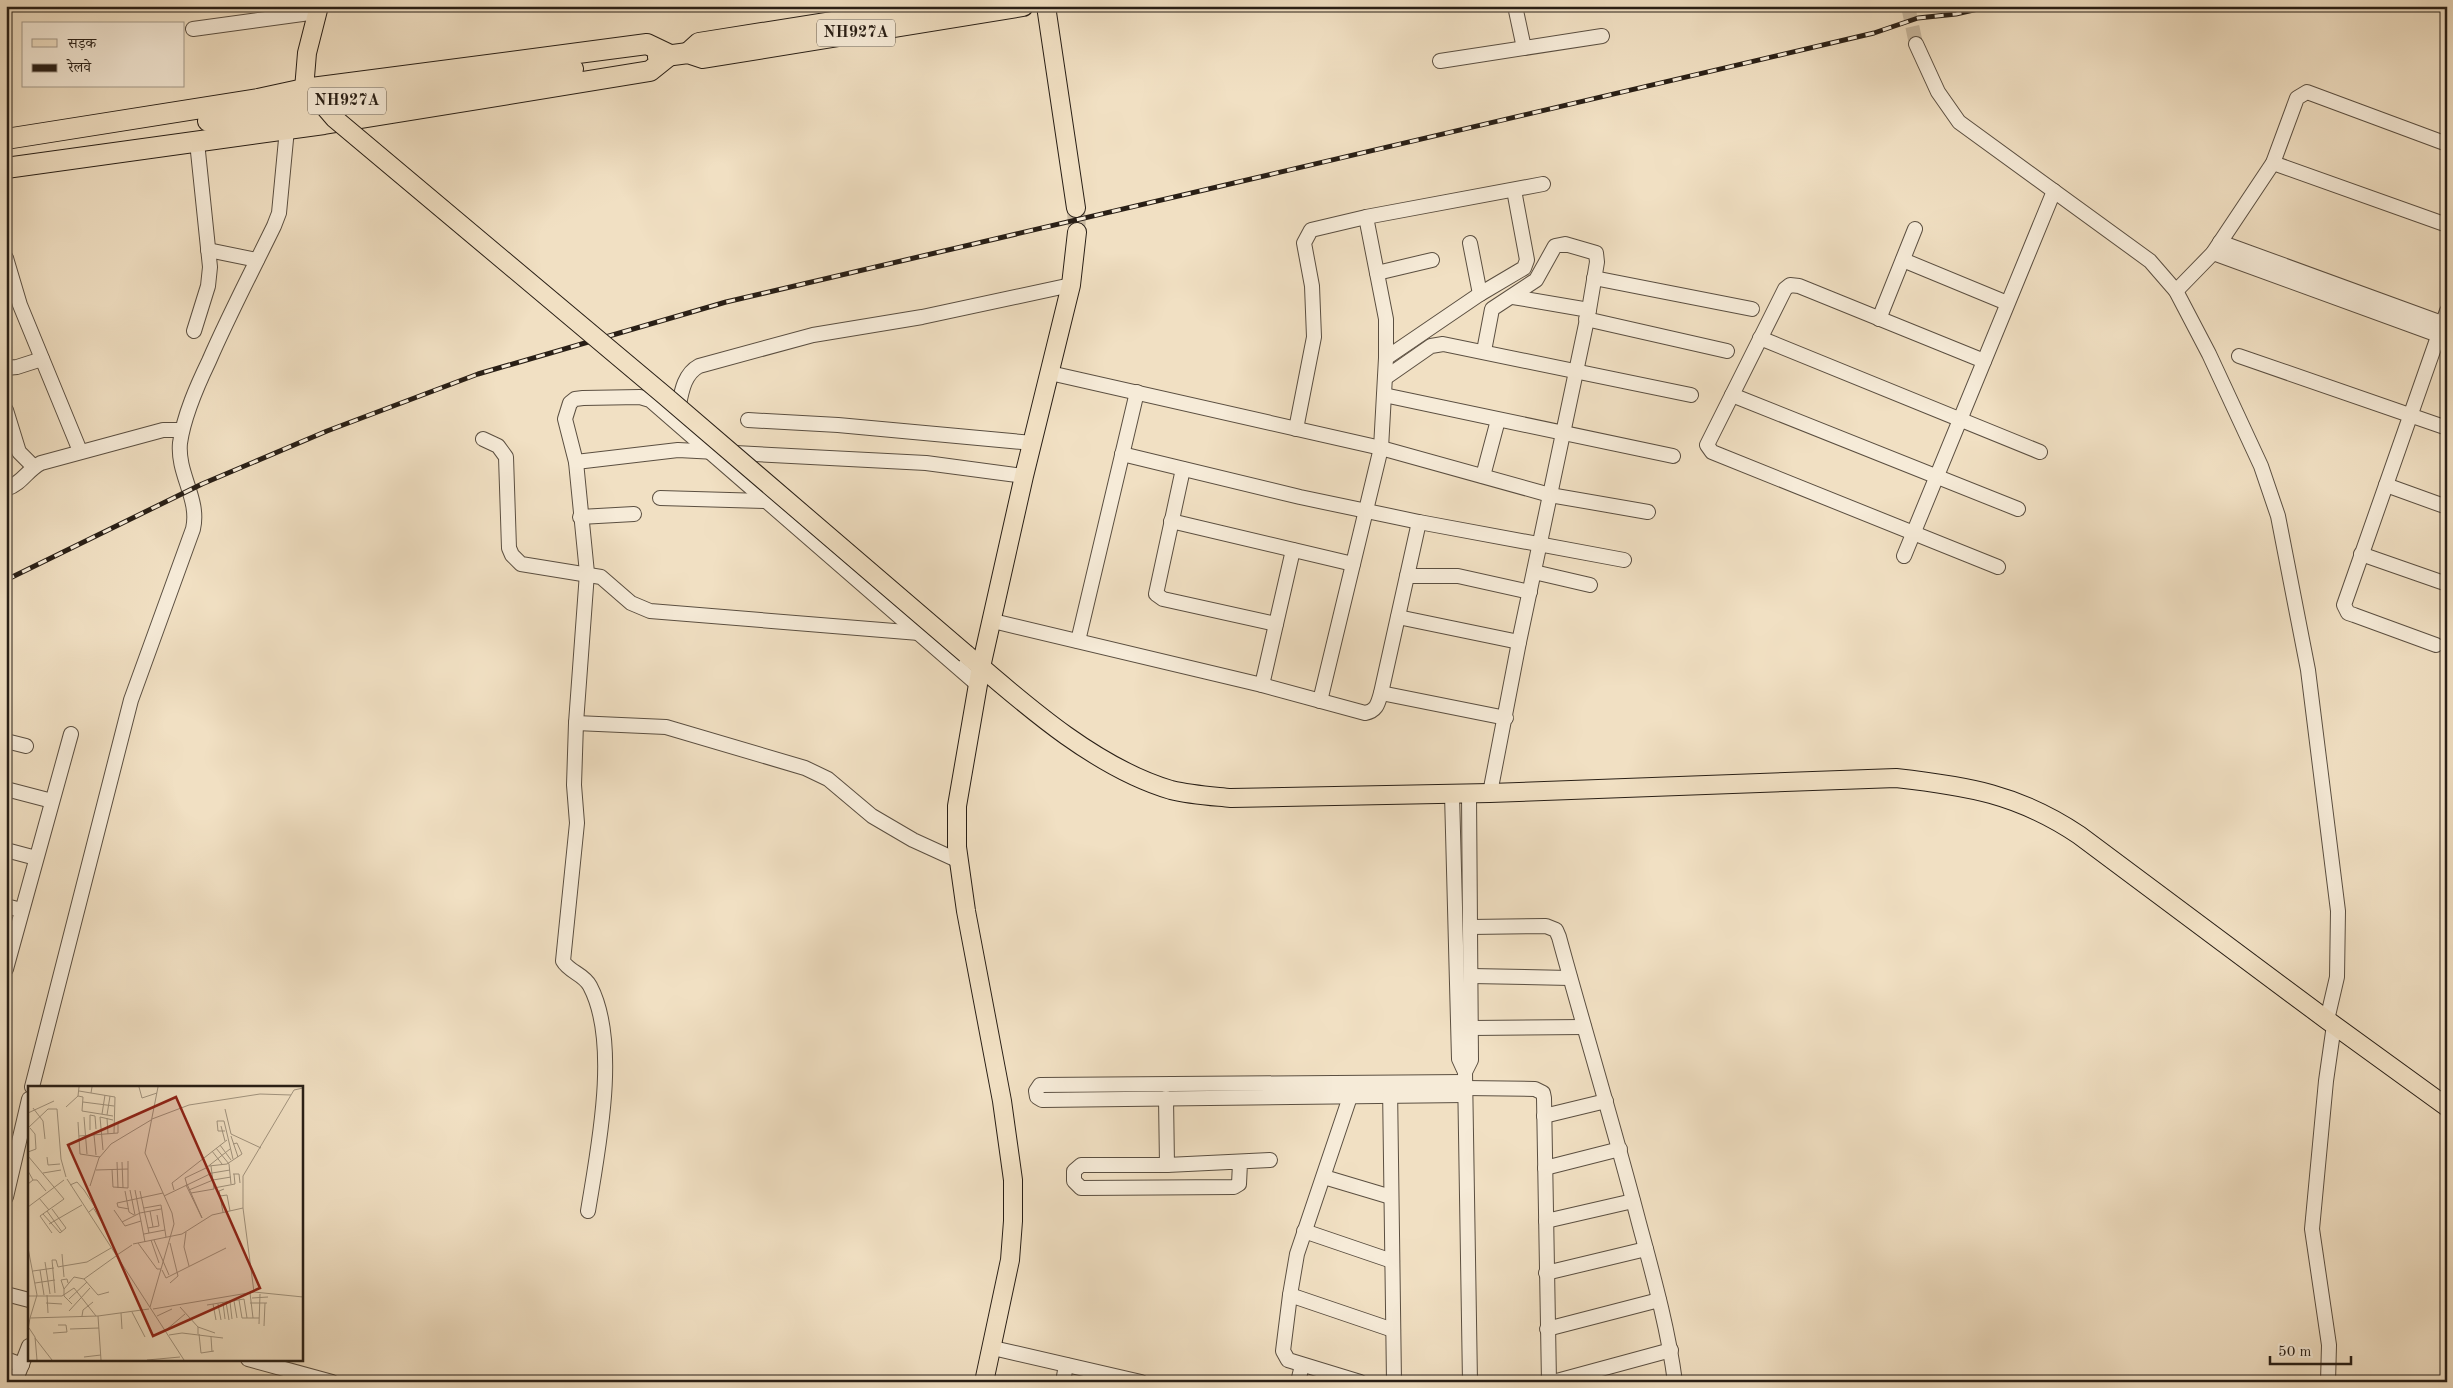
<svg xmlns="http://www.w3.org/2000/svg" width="2453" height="1388" viewBox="0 0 2453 1388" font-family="'Old Standard TT','Noto Serif Devanagari',serif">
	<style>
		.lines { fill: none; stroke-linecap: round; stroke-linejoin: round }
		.minor-tunnel { stroke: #c9b9a0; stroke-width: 14; stroke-dasharray: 14 7; stroke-linecap: butt }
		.major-tunnel { stroke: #c9b9a0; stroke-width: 18; stroke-dasharray: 18 9; stroke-linecap: butt }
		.minor-casing { stroke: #5b4f41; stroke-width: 16 }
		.major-casing { stroke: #291f16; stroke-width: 20 }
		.highway-casing { stroke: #291f16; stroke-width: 22 }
		.minor { stroke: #f6ebd8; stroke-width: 14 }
		.major { stroke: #f1e0c3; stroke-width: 18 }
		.highway { stroke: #f1e0c3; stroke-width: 20 }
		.rail-casing { stroke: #291f16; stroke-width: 5 }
		.rail { stroke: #f6ebd8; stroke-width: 3; stroke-dasharray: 9; stroke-linecap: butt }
		.major-bridge-casing { stroke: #291f16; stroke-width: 20; stroke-linecap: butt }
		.major-bridge { stroke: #f1e0c3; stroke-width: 18 }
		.labels { text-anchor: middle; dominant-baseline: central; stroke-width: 4; stroke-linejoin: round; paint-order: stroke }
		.shield { fill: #f6ebd8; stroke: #665c50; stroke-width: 1 }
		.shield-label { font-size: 16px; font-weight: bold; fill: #291f16 }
		.inset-road { fill: none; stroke: #a1937e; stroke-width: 1 }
		.view { fill: #8f2418; fill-opacity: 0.15; stroke: #8f2418; stroke-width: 2.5 }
		.inset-edge { fill: none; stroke: #291f16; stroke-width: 2.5 }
	</style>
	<rect width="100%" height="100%" fill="#f1e0c3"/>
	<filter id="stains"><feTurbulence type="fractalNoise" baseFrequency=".004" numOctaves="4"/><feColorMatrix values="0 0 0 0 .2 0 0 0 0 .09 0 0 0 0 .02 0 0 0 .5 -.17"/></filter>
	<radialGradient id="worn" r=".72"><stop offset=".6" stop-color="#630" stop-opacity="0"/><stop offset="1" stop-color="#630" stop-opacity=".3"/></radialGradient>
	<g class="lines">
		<path class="minor-tunnel" d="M1908,6L1916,44"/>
		<path class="major-tunnel" d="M1076,208L1077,232"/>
		<defs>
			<g id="minor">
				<path d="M1515,6L1524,48"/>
				<path d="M193,29L317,12"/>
				<path d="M1916,44L1938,92L1959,122L2150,261L2176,291L2209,354L2261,466L2278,516L2308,670L2338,911L2337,977L2327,1020"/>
				<path d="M1440,61L1602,36"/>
				<path d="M2273,163L2447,225"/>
				<path d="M2220,242L2442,323"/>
				<path d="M1470,243L1480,294"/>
				<path d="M208,250L257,260"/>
				<path d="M2213,253L2438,335"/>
				<path d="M6,258L20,305L80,451"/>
				<path d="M1903,260L2007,303"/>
				<path d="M1377,273L1432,260"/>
				<path d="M1594,278L1752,309"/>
				<path d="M2176,291L2213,253L2273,163L2297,98L2307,92L2447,144"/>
				<path d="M1513,297L1589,310"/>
				<path d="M1586,319L1727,351"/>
				<path d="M1879,319L1915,229"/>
				<path d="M194,331L208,286L210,267L197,142"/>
				<path d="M1760,338L2040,452"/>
				<path d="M1484,351L1492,309L1536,280L1555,246L1565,244L1596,253L1597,262L1589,310L1519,642L1490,793"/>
				<path d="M2239,356L2447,428"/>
				<path d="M1386,358L1480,294L1524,268L1527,260L1514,190"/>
				<path d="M1984,361L1799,286L1790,285L1785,289L1707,445L1712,452L1998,567"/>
				<path d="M6,368L17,367L42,359"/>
				<path d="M1050,373L1381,448L1550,495L1648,512"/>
				<path d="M1385,378L1431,346L1443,344L1691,395"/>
				<path d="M1384,395L1673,456"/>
				<path d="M1732,395L2018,509"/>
				<path d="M6,410L19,452L34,467"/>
				<path d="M677,414C681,397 682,375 699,366L813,335L922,317L1071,285"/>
				<path d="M748,420L838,425L1033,443"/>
				<path d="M1296,429L1314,337L1312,286L1304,243L1311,230L1366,217L1543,184"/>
				<path d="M483,439L498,446L506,457L509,548L512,555L521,564L601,577L631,603L650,611L919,633"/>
				<path d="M1122,454L1300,497L1419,522L1624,560"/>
				<path d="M576,462L678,450L926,463L1024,476"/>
				<path d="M1183,469L1156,594L1163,599L1276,624"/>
				<path d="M1483,476L1498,420"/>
				<path d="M2386,485L2447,507"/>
				<path d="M6,489C23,483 27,470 41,463L163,430H182"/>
				<path d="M660,498L766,501"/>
				<path d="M580,517L634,514"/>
				<path d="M1171,521L1353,564"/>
				<path d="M2361,554L2447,584"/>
				<path d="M1904,556L2054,191"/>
				<path d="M1534,572L1590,585"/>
				<path d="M1407,576H1458L1530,592"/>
				<path d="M1398,617L1519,642"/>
				<path d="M993,621L1262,685L1365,713C1377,711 1378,703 1381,693L1419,522"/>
				<path d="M1078,641L1137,392"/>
				<path d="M2436,645L2354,615L2348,613L2344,605L2447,311"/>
				<path d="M1262,685L1293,550"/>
				<path d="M1381,693L1506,718"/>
				<path d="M1320,701L1381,448L1386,358V319L1366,217"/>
				<path d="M576,723L666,727L805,768L828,779L872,816L913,840L959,861"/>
				<path d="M6,741L26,746"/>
				<path d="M6,789L52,801"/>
				<path d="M1452,794L1459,1059L1465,1072L1470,1382"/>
				<path d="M6,850L36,858"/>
				<path d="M6,906L21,910"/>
				<path d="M1470,927L1546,926L1556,930L1559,937C1585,1032 1614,1127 1639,1223C1653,1275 1668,1328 1675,1382"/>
				<path d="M6,969L71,734"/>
				<path d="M1471,976L1570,978"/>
				<path d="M1471,1028L1584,1027"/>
				<path d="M1465,1072L1471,1060L1469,794"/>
				<path d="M1465,1082L1040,1085L1036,1091L1037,1097L1042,1100L1465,1095"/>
				<path d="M1390,1086L1394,1382"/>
				<path d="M32,1087L131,700L193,529C200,499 177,474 180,443C184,415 197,386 209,361C229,315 252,271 274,226L279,213L287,129"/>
				<path d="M1353,1088L1297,1254L1290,1295L1283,1351L1288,1360L1360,1382"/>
				<path d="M1465,1088L1535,1089L1543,1093L1544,1098L1549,1382"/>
				<path d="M1166,1098L1167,1165"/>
				<path d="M1544,1116L1606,1101"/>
				<path d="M1240,1163L1239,1184L1234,1187L1081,1188L1074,1181V1171L1081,1165H1167L1270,1160"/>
				<path d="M1545,1168L1620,1149"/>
				<path d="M1324,1177L1391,1197"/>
				<path d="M6,1197L29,1099"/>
				<path d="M588,1211C598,1149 620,1043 590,986C584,974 569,972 563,961L577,823L574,785L576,723L587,573L576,462L565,419L570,403L575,399L583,398L640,397L650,400L978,685"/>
				<path d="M1546,1221L1633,1201"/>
				<path d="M1304,1231L1392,1261"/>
				<path d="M1546,1273L1646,1249"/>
				<path d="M6,1294L29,1300"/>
				<path d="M1290,1295L1393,1330"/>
				<path d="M1547,1329L1659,1300"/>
				<path d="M993,1348L1141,1382"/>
				<path d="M6,1359L22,1365"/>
				<path d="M248,1359L332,1382"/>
				<path d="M15,1382L29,1346"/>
				<path d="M1063,1382L1066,1365"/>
				<path d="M1298,1382L1302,1365"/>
				<path d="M1553,1382L1671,1350"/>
				<path d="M2328,1382L2329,1345L2312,1229L2326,1081L2334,1025"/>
			</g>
			<g id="major">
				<path d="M1046,6L1076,208"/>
				<path d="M304,89L307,53L319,6"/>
				<path d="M966,654C1025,705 1096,768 1171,790C1191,795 1211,796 1231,798L1490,793L1896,778C1967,786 2018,794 2079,835L2327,1020L2447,1107"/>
				<path d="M984,1382L1010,1260L1013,1221V1180L1002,1101L966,911L957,847V806L981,667L1024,476L1071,285L1077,232"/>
			</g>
			<g id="highway">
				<path d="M688,53L699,43L933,6"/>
				<path d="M658,57L688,53L703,58L1023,6"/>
				<path d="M208,121L573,69"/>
				<path d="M6,139L258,99L304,89L647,44L670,55L650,71L324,124L6,168"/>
			</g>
		</defs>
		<use href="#minor" class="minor-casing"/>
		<use href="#major" class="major-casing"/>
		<use href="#highway" class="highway-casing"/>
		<use href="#minor" class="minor"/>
		<use href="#major" class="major"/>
		<use href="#highway" class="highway"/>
		<defs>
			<path id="rail" d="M6,580L202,484L327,431L478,374L726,302L1874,33L1918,18L1956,14L1991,6"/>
		</defs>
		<use href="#rail" class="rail-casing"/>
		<use href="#rail" class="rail"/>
		<defs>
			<path id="major-bridge" d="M322,104L334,118L664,395L966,654"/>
		</defs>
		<use href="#major-bridge" class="major-bridge-casing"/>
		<use href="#major-bridge" class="major-bridge"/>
	</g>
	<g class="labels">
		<g class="shield">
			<rect x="817" y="19.5" width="78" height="27" rx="4"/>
			<rect x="308" y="87.5" width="78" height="27" rx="4"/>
		</g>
		<g class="shield-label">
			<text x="856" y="33">NH927A</text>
			<text x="347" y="101">NH927A</text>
		</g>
	</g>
	<g transform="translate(28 1086)">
		<rect width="275" height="275" fill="#f1e0c3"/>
		<path class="inset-road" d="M111,1L114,12L129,7M51,5L63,7L64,1M63,7L87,11L86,47M50,10L55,11L54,25L85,30M55,16L86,20M38,21L50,10L51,1M5,22L15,35L17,53M197,23L203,48L233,62M0,27L26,15M74,28L77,9M79,29L82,10M56,31L59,68M79,32L80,48M124,33L161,19L232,8L263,9M50,36L52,68L72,71M193,40L197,55M0,42L20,23H29L33,73L38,91M62,44V29L67,30L68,43M197,45H190L189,35H196L205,73M66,49L68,69M51,50L90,47V38M203,50L210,71M192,59L203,74M188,62L201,78L203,98M75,64L72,31L85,34M184,65L194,78M0,66L8,63L7,48L2,42M0,70L36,113L12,130L24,147M19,71L20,79L32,78M89,76L90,102M94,76L95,102M181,80L199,78L214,68L209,57L205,58M84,83L85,101L100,102V75M68,84L100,83M0,85L5,94L0,98M15,87L33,84M205,88H211L212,97M39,93L156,274M5,94H9L18,105M42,99L49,96L56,104L67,121L61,126M158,99L174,132L159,98M159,99L157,92L178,82L202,63M62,100L71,72L83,58L123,34M186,102L207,98L206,88M102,104L107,129M107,104L117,156M146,104L144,97L199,54M161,104L185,94L203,91M97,105L101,126L106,129M112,105L121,147M163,107L186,103L183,80M136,110L184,87L202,84M192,110L199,109L202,125M11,112L21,124M0,121L36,94M116,122L133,119L138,151M215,122L226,206L275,211M66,123L75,138M101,123L90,121L89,117L135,107M86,124L97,140L113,135M19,125L34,146M122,125L125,141M195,126L191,105L196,103M15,128L32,147L38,142L24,123M94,136L112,127L133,123M21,138L54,119M120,142L131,140L129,129M158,146L156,161L161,180M116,148L137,144M123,154L131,177M126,154L141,189M110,157L129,183H133M105,158L154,148L184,129L215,122V90L266,4L275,2M0,162L9,209L2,232M34,168L35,180L59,176L83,162M89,169L104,159M17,176L22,208M12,184L16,209M134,184L138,192L198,162M5,185L26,182M56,193L88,170M7,197L27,194M142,197L150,190L142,157M36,203L33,194L39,193L40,197M27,207L24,174H28L30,181L35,180L36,191M222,207L225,232M19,209L20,227M0,210H34L46,202L68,230M224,212L240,211M41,213L59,196M211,214L214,232H231M206,215L209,232M198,216L201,234M202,216L204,233M18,217L34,218M195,217L197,233M222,217H239M44,218L36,210V203L46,191L56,193L70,209L81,206M185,218L188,234M190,218L193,234M179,219L216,213L219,232M122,221L146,138L144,127L117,67L130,1M152,221L170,241V248M125,223L226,206M41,225L62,202M104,226L117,251M93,227L94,243M54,230L55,224L65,216M70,230L73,274M129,230L144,223M231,238L232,208M236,240L237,217M170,241L187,247M1,242L7,251L9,274M0,243L2,232L70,230L121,223M42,243L71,242M138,244L157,228M25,247L39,246L38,239H30M171,248L173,267L186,265M141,249L154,247L195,252M183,251L184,266M7,252L24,274M56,271L73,269M119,274L152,271"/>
		<path class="view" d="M148,11L232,202L125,250L40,59Z"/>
		<rect width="275" height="275" class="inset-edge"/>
	</g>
	<rect width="2453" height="1388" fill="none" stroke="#f1e0c3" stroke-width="25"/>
	<rect x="8" y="8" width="2438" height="1373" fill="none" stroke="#291f16" stroke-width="2.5"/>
	<rect x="12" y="12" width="2428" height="1363" fill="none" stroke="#291f16"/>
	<rect x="22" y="22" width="162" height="65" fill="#f6ebd8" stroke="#a4998a"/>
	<rect x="32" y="39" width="25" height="8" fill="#f1e0c3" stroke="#a4998a"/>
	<text x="68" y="48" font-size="15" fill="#291f16">सड़क</text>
	<rect x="32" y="64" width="25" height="8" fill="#291f16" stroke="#a4998a"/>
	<text x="68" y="72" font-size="15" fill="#291f16">रेलवे</text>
	<path d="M2270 1356v8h81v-8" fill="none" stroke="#291f16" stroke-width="2.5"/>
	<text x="2278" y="1356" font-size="15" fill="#291f16" stroke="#f6ebd8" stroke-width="4" paint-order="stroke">50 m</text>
	<rect width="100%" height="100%" filter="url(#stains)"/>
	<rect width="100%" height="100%" fill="url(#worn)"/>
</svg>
